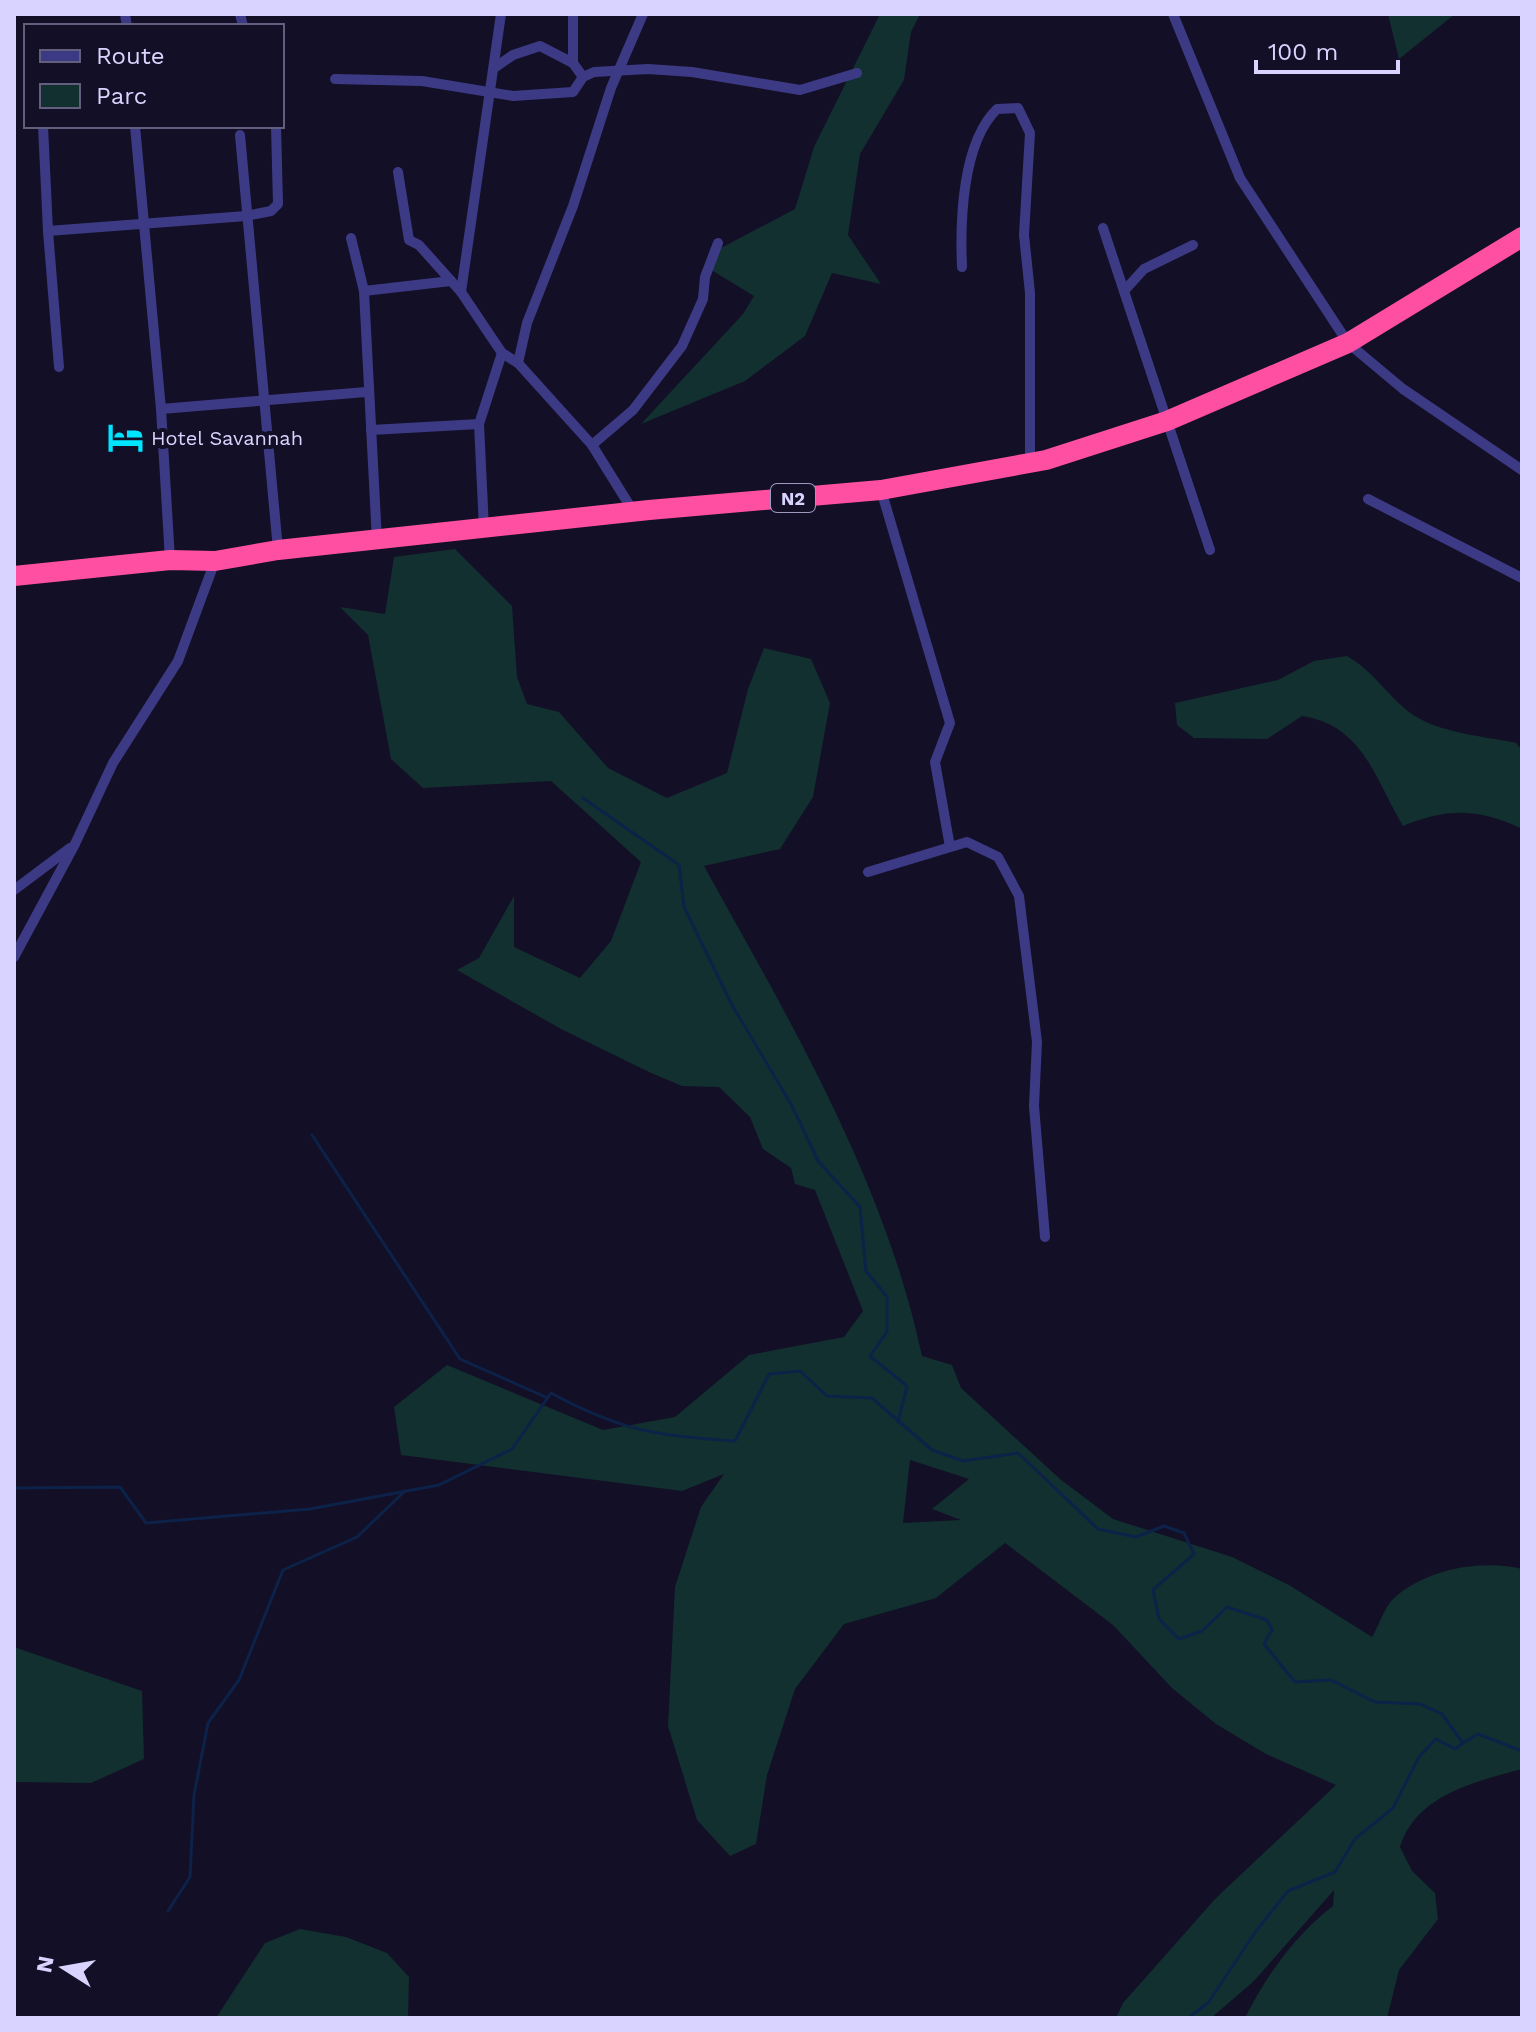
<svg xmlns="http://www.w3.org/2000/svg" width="1536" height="2032" viewBox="0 0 1536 2032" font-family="'Work Sans',sans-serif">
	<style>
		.green { fill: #12302f; fill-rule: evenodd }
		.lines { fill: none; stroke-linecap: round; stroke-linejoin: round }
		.stream { stroke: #0c2248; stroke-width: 3 }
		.street { stroke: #3d3a85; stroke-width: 10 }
		.highway { stroke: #ff4fa3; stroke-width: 20 }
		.labels { text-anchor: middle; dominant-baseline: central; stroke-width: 8; stroke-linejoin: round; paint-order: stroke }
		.shield { fill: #130f26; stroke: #9e99be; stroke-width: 2 }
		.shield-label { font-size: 18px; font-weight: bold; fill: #d9d4ff }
		.poi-label { font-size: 20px; fill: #d9d4ff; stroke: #130f26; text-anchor: start }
	</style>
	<rect width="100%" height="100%" fill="#130f26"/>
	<g class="green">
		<path d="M880,14H920L911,32L904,80L860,154L848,235L881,284L832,273L805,336L745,381L641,424L743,314L754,296L708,268L721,248L795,209L814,147Z"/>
		<path d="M1388,14H1455L1399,59Z"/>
		<path d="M455,549L512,606L517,677L527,704L559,712L608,768L667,798L727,773L748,689L764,648L811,659L830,703L813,797L780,849L704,866C791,1023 884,1179 922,1356L952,1365L961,1388L1060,1479L1113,1519L1232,1557L1289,1585L1372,1637C1379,1626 1384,1608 1393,1599C1425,1569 1481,1559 1522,1569V1769C1474,1782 1416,1795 1400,1847L1412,1871L1435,1893L1438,1919L1399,1970L1387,2018H1245C1266,1976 1295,1935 1333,1906L1334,1890L1253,1982L1211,2018H1116L1123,2003L1216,1898L1336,1785L1266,1754L1216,1724L1172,1688L1113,1625L1005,1543L936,1598L844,1624L795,1689L767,1775L756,1844L730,1856L697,1820L668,1726L675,1587L701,1507L724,1474L682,1491L401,1455L394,1407L447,1365L603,1430L675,1417L749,1355L844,1337L863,1311L815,1190L795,1184L791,1168L763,1149L750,1117L719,1087L682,1086L649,1072L561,1029L457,970L479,958L514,896V947L580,978L611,941L641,862L551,781L423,788L391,759L368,635L340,607L385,614L394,557ZM910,1460L969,1479L932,1509L961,1520L903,1523Z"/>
		<path d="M1347,656C1371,670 1383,689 1403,707C1431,733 1479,735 1516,743L1522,750V829C1478,808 1447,808 1403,826C1375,779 1363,725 1302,716L1267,739L1194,738L1177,725L1175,703L1278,680L1314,661Z"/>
		<path d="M14,1647L142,1691L144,1759L91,1783L14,1782Z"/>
		<path d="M300,1929L346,1937L387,1953L409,1977L408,2018H216L265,1943Z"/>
	</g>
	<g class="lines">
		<g class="stream">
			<path d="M583,798L679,865L684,907L732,1005L791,1104L818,1161L860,1207L866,1271L887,1297V1332L870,1356L907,1386L898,1422"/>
			<path d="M312,1135L460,1359L548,1398"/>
			<path d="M14,1488L120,1487L146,1523L310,1509L439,1485L512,1449L551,1393C621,1431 657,1436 735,1441L769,1374L800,1371L827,1396L872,1398L932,1450L963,1461L1018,1453L1098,1529L1136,1537L1164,1526L1184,1533L1194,1554L1153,1590L1159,1619L1179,1639L1202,1631L1227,1607L1267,1620L1272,1630L1264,1644L1295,1682L1331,1680L1375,1702L1420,1704L1442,1714L1463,1743L1478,1734L1522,1751"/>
			<path d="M168,1911L190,1877L194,1795L208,1723L239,1680L283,1570L357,1537L404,1492"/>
			<path d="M1188,2018L1208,2003L1256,1931L1288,1891L1335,1872L1355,1839L1393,1808L1419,1757L1436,1739L1455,1749L1462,1744"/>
		</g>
		<g class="street">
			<path d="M125,14L127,26"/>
			<path d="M240,14L243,26"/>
			<path d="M1173,14L1240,178L1348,343L1403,389L1522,470"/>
			<path d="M573,63V14"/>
			<path d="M494,68L513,55L540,46L573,63L583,77"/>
			<path d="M335,79L422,81L513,96L573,92L583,77L594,72L648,69L692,72L800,90L857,73"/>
			<path d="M43,126L48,231L246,216L271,211L278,204L276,126"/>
			<path d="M135,126L161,409L170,560"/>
			<path d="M240,135L278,550"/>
			<path d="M398,172L409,240L419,245L461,292L502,353L518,363L592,445L633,511"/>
			<path d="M1103,228L1210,550"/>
			<path d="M48,231L59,367"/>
			<path d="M351,238L364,291L377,541"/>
			<path d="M962,267C960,221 962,143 997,109L1018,108L1030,133L1024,235L1030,293V463"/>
			<path d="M364,291L451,281"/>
			<path d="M1124,291L1144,269L1193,245"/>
			<path d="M461,292L501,14"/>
			<path d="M518,363L527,323L573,206L611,88L643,14"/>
			<path d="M161,409L366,392"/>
			<path d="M371,430L479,424"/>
			<path d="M592,445L633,410L682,346L703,299L705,277L718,243"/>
			<path d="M881,490L950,723L935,762L950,847"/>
			<path d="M1368,499L1522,578"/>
			<path d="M484,529L479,424L502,353"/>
			<path d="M868,872L967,842L998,857L1019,896L1037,1042L1034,1106L1045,1237"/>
			<path d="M14,890L70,848"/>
			<path d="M14,957L75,844L113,763L178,661L215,561"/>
		</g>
		<path class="highway" d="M14,576L170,560L215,561L278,550L649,510L881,490L1046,460L1167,421L1348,343L1522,237"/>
	</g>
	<defs>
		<symbol id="hotel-bare" viewBox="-9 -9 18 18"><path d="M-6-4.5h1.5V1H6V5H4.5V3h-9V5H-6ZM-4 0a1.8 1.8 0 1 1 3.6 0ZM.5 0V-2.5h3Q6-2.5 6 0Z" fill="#00e5ff" stroke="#130f26" stroke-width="2.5" paint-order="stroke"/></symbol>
	</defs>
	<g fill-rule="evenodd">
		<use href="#hotel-bare" x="100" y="412" width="51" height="51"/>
	</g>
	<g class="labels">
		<rect class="shield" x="771" y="484" width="44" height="28" rx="6"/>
		<g class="shield-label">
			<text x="793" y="498">N2</text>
		</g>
		<g class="poi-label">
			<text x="151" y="438">Hotel Savannah</text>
		</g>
	</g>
	<rect width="1536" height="2032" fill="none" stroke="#d9d4ff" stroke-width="32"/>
	<rect x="24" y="24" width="260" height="104" fill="#130f26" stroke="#625e7d" stroke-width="2"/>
	<rect x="40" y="50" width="40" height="12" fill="#3d3a85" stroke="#625e7d" stroke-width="2"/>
	<text x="96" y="64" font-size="24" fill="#d9d4ff">Route</text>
	<rect x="40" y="84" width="40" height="24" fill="#12302f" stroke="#625e7d" stroke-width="2"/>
	<text x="96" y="104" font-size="24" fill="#d9d4ff">Parc</text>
	<g transform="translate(64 1968) rotate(281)" stroke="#130f26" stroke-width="6" paint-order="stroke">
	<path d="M0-6L14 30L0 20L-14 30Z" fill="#d9d4ff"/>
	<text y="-12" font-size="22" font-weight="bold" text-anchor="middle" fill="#d9d4ff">N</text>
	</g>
	<path d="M1256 60v12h142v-12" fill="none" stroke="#d9d4ff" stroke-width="4"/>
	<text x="1268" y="60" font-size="24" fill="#d9d4ff" stroke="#130f26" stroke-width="6" paint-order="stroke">100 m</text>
</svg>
